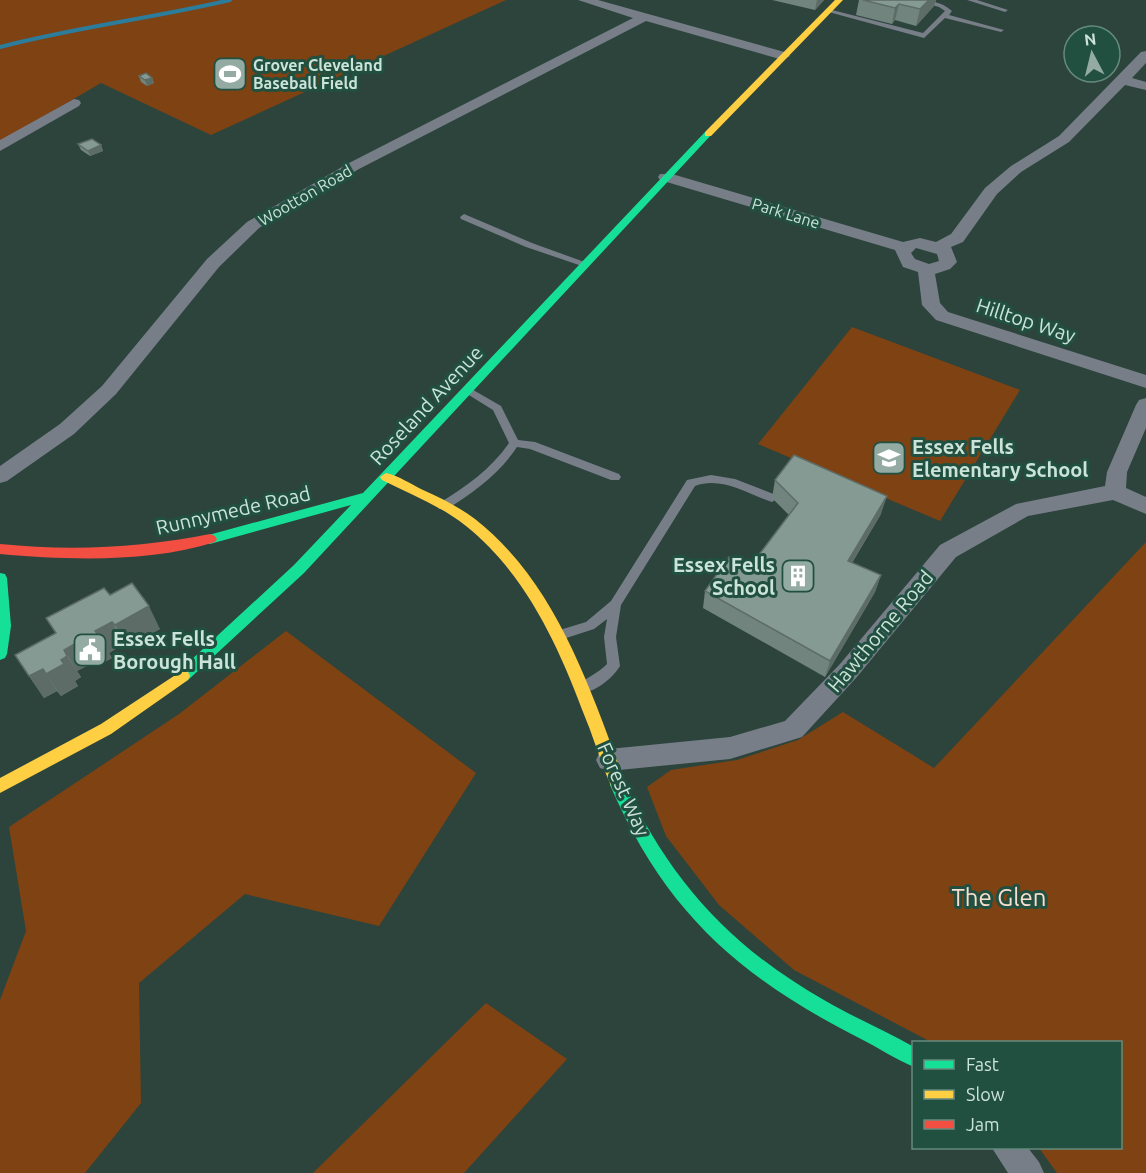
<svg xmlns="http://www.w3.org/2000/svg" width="1146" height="1173" viewBox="0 0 1146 1173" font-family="Ubuntu,sans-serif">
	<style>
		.green { fill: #7f4213 }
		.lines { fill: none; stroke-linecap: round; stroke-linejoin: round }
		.stream { stroke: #2c7c9b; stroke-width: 4 }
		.lane { fill: #777e88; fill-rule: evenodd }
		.street { fill: #777e88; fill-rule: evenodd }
		.fast { fill: #16e098; fill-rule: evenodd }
		.slow { fill: #ffcf43; fill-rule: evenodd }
		.jam { fill: #f24e42; fill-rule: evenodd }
		.wall { fill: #72847e }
		.shaded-wall { fill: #5d6c66 }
		.building { fill: #859a92; stroke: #5d6c66; stroke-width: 1.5 }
		.labels { text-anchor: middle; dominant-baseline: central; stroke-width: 6; stroke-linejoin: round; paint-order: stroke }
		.far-poi-label { font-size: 16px; font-weight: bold; fill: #cbe3d9; stroke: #214f40; text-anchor: start }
		.far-street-label { font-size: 16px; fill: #cbe3d9; stroke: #214f40 }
		.street-label { font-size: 20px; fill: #cbe3d9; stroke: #214f40 }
		.poi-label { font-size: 20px; font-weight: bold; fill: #cbe3d9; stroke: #214f40; text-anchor: start }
		.near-park-label { font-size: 24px; fill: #fadece; stroke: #214f40 }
	</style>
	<rect width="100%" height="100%" fill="#2c443c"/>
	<g class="green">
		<path d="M0,0H506L211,135L101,83L0,142Z"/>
		<path d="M852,327L1020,390L940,521L758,444Z"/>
		<path d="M1146,542V1173H1057L1039,1148H1120V1042H931L794,970L719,905L666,836L647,787L671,770L737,760L798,740L843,712L934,768Z"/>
		<path d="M286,631L476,773L379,926L245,894L139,983L141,1103L85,1173H0V1000L26,931L9,827L179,714Z"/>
		<path d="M486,1003L567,1059L464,1173H313Z"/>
	</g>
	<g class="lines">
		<path class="stream" d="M0,47C76,27 154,18 230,0"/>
		<g class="lane">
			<path d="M914,0C928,0 941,1 952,11L949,15L1004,30L1001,32L945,18L924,38L825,11L828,9L923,33L945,11L939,7Z"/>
			<path d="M967,0H977L1008,10L1005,12Z"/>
			<path d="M464,214L532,243L590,264L588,266H582L526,247L461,219L460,217Z"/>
			<path d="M468,387L501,406L518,440L535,442L619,474L621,477L619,480H611L530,449L517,447C499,474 474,492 447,509H439L437,506L439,503C466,487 491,469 509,443L493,410L464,392V388Z"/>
			<path d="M711,475L735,479L776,495L778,498L772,502C747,494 722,476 695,486L621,605L616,637L620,666C613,678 592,696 577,692L576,688C581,680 599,673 607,664L604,637L607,619L594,629L557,641L553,640L551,636L553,632L586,622L611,601L687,480Z"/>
		</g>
		<g class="street">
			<path d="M578,0H598L788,53L790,56L783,60L646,21L359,169L259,228L219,267L116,394L74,434L7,481L0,483V466L60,424L102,386L207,259L247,222L349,163L633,18Z"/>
			<path d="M1146,51V63L1132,78L1146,82V90L1125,85L1069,142L1021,172L997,194L963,242L951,247L957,262L950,269L935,274L940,303L948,312L1146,375V388L936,320L922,305L918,272L903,267L895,250L660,180L658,177L660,174H672L903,242L920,238L936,242L951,234L985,188L1011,166L1059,136L1141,52ZM916,248L937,254L939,261L929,264L915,259L911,253Z"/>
			<path d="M74,99L79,100L81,103L79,106L0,151V140Z"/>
			<path d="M1146,398V428L1127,472L1126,488L1146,497V514L1113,500L1028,516L956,557L856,678L802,737L730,759L609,771L600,768L596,760L600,752L609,749L730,737L785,721L840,664L940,545L1016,504L1105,486L1107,472L1136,405L1139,400Z"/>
			<path d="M992,1148H1028L1039,1162L1044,1173H1008Z"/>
		</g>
		<g class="fast">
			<path d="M705,132L712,134L304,573L188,680L183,682L178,680L176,676L178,672L294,565L351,505L210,544L205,542L203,539L205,536L363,493Z"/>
			<path d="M0,573L5,574L7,578L11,626L7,654L5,658L0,660Z"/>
			<path d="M618,778L623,780C669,879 729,946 824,1000C853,1017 884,1030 914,1047V1067C895,1059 879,1048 861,1039C739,977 665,912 610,785L613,780Z"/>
		</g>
		<g class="slow">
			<path d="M835,0H843L711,136H705V132Z"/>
			<path d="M386,473C399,476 411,484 423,490C441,498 459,507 475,519C557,583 591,691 626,785L623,790L618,792L613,790C602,767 595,741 585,717C559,647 526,574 466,526C441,506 410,494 382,480L380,477Z"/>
			<path d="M183,670L188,672L190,676L188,680L111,734L0,793V778L101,724Z"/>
		</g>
		<path class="jam" d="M210,534L215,536L217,539L215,542C149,563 68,560 0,554V544C71,551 140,548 210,534Z"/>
	</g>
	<g class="wall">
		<path d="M772,0H824L815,10Z"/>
		<path d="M859,0H936L934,6L916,26L895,20L892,24L856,15Z"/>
		<path d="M139,76L152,78L154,83L147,86L141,82Z"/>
		<path d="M78,144L101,145L103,151L90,156L81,150Z"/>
		<path d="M775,480L881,514L852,563L881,575L875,592L825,677L703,608L705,591L749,568L789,515L772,498Z"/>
		<path d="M110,595L160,629L127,647L124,644L109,653L112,658L101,664L98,660L77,671L81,677L75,681L78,686L61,696L57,691L44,698L29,676L56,633L46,618Z"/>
	</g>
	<g class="shaded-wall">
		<path d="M817,0H824L815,10Z"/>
		<path d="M929,0H936L934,6L916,26L920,9Z"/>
		<path d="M899,4L895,20L892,24L895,8Z"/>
		<path d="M152,78L154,83L147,86L145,80Z"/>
		<path d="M101,145L103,151L90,156L88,151Z"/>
		<path d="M887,496L881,514L842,579L848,561Z"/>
		<path d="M881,575L875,592L825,677L830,661Z"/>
		<path d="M149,606L160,629L127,647L115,625Z"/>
		<path d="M112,622L124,644L109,653L112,658L101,664L88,642L95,631Z"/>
		<path d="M85,638L98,660L77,671L64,650Z"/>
		<path d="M67,656L81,677L75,681L78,686L61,696L46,674L61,660Z"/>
		<path d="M43,669L57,691L44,698L29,676Z"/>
	</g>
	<g class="building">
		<path d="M863,0H929L920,9L899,4L895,8Z"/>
		<path d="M146,73L152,78L145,80L139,76Z"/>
		<path d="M92,139L101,145L88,151L78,144Z"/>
		<path d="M794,455L887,496L848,561L881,575L830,661L705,591L729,557L749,568L798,503L775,480Z"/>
		<path d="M132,583L149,606L115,625L112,622L95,631L99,636L88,642L85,638L64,650L67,656L61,660L64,664L46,674L43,669L29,676L15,655L56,633L46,618L104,588L110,595Z"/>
	</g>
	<defs>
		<symbol id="stadium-square" viewBox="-11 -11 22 22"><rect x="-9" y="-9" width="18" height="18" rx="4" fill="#93aba2" stroke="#214f40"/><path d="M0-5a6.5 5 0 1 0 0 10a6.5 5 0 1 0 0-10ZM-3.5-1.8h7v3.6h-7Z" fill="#fff"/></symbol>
		<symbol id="school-square" viewBox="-11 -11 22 22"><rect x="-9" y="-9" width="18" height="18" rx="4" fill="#93aba2" stroke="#214f40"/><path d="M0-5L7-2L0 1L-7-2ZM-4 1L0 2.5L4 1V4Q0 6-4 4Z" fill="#fff"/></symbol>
		<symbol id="building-square" viewBox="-11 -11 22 22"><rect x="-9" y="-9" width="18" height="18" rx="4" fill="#93aba2" stroke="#214f40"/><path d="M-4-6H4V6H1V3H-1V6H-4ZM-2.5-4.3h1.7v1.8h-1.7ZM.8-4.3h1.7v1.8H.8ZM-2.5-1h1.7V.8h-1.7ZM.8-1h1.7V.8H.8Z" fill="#fff"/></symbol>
		<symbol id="civic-square" viewBox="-11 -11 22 22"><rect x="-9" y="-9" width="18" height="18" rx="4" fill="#93aba2" stroke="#214f40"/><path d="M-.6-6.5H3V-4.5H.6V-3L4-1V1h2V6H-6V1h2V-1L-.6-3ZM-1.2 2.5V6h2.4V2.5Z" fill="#fff"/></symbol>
	</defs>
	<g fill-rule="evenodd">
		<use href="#stadium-square" x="211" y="55" width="38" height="38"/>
		<use href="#school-square" x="870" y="439" width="38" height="38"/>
		<use href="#building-square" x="779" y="557" width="38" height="38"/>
		<use href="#civic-square" x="71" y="631" width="38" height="38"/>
	</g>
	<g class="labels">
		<g class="far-poi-label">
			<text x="253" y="65">Grover Cleveland<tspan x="253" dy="18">Baseball Field</tspan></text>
		</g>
		<g class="far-street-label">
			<text transform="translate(305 195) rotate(-30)">Wootton Road</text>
			<text transform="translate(786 213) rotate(17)">Park Lane</text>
		</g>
		<g class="street-label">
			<text transform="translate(1026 320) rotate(18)">Hilltop Way</text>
			<text transform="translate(426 405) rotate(-47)">Roseland Avenue</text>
			<text transform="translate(233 510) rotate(-13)">Runnymede Road</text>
			<text transform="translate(880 631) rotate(-50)">Hawthorne Road</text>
			<text transform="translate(624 789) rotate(66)">Forest Way</text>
		</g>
		<g class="poi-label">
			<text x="912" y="446">Essex Fells<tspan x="912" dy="23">Elementary School</tspan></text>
			<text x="775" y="564" text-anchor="end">Essex Fells<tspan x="775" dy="23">School</tspan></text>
			<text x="113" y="638">Essex Fells<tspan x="113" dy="23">Borough Hall</tspan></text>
		</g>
		<g class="near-park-label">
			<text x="999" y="897">The Glen</text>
		</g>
	</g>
	<rect x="912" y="1041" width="210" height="108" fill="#214f40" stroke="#658a7d" stroke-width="1.5"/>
	<rect x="924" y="1060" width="30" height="9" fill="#16e098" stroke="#658a7d" stroke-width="1.5"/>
	<text x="966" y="1071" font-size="18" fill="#cbe3d9">Fast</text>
	<rect x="924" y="1090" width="30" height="9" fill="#ffcf43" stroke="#658a7d" stroke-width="1.5"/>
	<text x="966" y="1101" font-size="18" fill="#cbe3d9">Slow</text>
	<rect x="924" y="1120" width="30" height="9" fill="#f24e42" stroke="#658a7d" stroke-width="1.5"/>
	<text x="966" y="1131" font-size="18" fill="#cbe3d9">Jam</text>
	<g transform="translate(1092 54) rotate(353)"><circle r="28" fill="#214f40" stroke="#658a7d" stroke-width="1.5"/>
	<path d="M0-4.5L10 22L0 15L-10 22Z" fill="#93aba2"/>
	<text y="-9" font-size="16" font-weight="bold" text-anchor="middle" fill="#cbe3d9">N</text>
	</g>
</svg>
